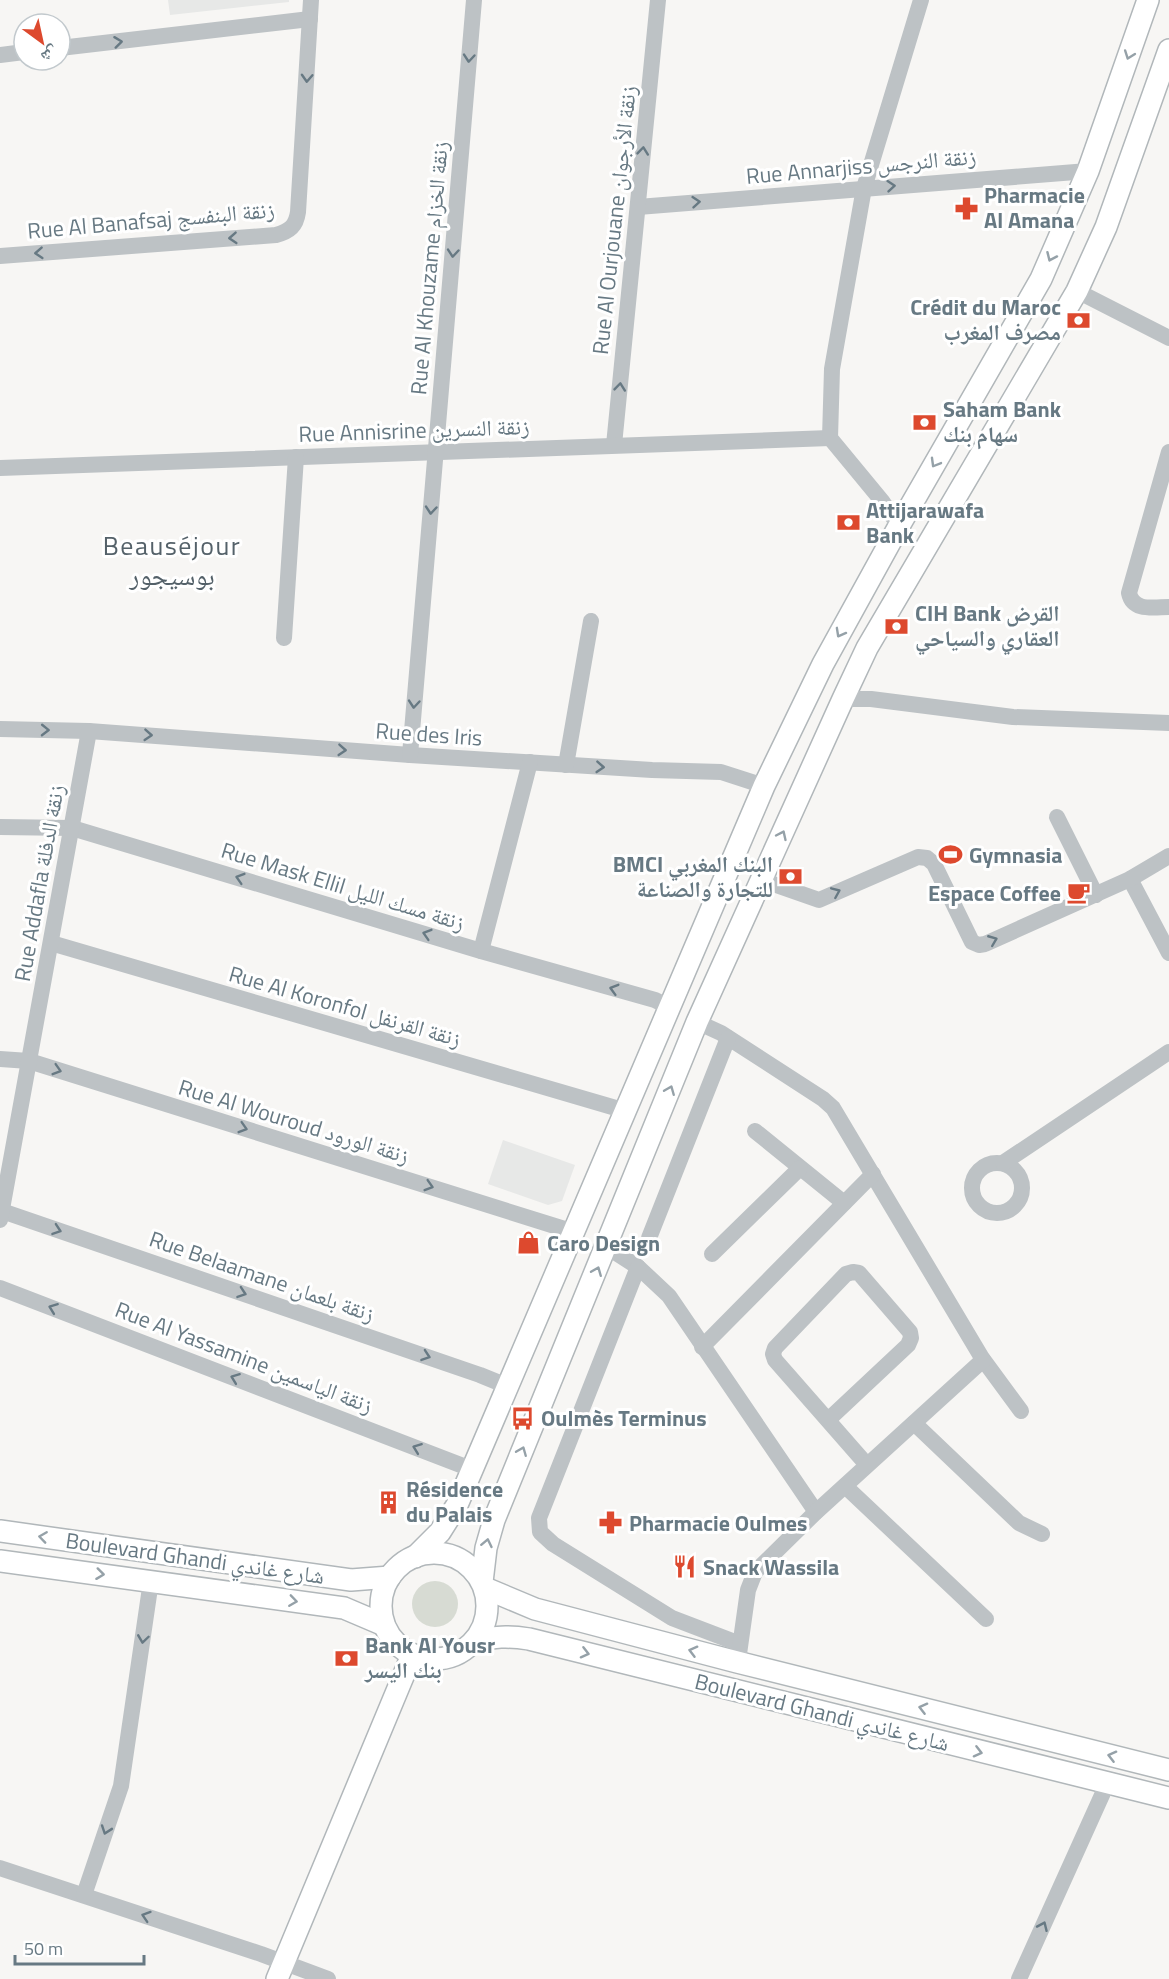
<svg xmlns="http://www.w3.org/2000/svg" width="1169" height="1979" viewBox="0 0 1169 1979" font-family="'Titillium Web','Noto Naskh Arabic',sans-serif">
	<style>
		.built { fill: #e7e8e7 }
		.green { fill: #d7dbd3 }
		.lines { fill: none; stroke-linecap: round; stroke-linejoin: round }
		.major-casing { stroke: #b1b7ba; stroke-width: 24 }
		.minor { stroke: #bdc2c5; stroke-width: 16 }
		.major { stroke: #fff; stroke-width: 21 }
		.oneway { stroke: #677983 }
		.oneway2 { stroke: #95a1a8 }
		.labels { text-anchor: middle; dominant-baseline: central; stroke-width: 6; stroke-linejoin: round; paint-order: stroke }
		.street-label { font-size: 22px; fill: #677983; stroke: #fff }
		.poi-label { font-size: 22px; font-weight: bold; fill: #677983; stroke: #fff; text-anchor: start }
		.quarter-label { font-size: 26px; letter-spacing: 1.5px; fill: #546169; stroke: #fff }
	</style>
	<rect width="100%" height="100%" fill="#f7f6f4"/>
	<g class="built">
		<path d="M168,0H289V2L170,15Z"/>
		<path d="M503,1140L575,1165L562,1201L548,1205L488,1184Z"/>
	</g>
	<circle class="green" cx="435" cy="1604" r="23"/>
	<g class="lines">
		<defs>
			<g id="major">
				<path d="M0,1531L351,1580L390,1577"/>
				<circle cx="434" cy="1606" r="53"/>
				<path d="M415,1557L440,1532L457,1505L764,786L823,664L899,526L1041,279L1088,171L1148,0"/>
				<path d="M0,1561L344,1608L384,1625"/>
				<path d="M482,1582L486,1548L494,1520L697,1022L843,699L867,648L1077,291L1106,227L1169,50"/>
				<path d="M485,1588L535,1609L737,1662L1169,1770"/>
				<path d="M474,1642C493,1636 509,1636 529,1639L1169,1798"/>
				<path d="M277,1979L412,1655"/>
			</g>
		</defs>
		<use href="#major" class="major-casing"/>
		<g class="minor">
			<path d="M60,48L310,19"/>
			<path d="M0,55L24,52"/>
			<path d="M638,207L1088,171"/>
			<path d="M0,256L276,235C290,231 296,226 298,212L311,0"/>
			<path d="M1077,291L1169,338"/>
			<path d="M614,445L658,0"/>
			<path d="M1169,452L1129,593C1133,612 1154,607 1169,607"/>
			<path d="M0,468L830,438"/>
			<path d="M899,526L882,501L830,438L832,369L864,188L921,0"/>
			<path d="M284,638L296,457"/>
			<path d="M843,699H871L1013,717L1169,723"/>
			<path d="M0,729L89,731L410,755L652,770L721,772L764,786"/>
			<path d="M410,755L474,0"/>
			<path d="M566,765L591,621"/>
			<path d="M1057,817L1096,895"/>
			<path d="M0,827L72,828L481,951L655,1000L669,1007"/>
			<path d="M1130,879L1169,953"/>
			<path d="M762,880L819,900L918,857L927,858L934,864L972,942L979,945L985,944L1130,879L1169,856"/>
			<path d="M51,943L626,1111"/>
			<path d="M481,951L530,762"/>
			<path d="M697,1022L721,1033L823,1099L833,1108L982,1358L1021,1411"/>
			<path d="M0,1059L29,1061L574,1232"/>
			<path d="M755,1131L844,1203"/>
			<circle cx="997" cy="1188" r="25"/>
			<path d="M1003,1163L1169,1052"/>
			<path d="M2,1211L480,1375L507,1386"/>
			<path d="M0,1220L89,731"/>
			<path d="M649,1238L728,1038"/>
			<path d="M607,1247L638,1267L669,1296L816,1512"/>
			<path d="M712,1254L800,1168"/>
			<path d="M638,1267L539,1518L540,1532L553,1544L672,1618L740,1644"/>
			<path d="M0,1288L471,1469"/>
			<path d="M702,1347L873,1174"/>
			<path d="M828,1420L908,1345L911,1338L910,1332L859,1273L853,1272L846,1274L775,1348L773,1354L775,1360L867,1465"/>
			<path d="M914,1423L1019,1523L1042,1534"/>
			<path d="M845,1486L986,1619"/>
			<path d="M739,1654L748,1590L755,1572L816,1512L983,1360"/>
			<path d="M0,1868L261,1954L328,1979"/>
			<path d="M84,1895L121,1786L151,1581"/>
			<path d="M1019,1979L1107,1784"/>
		</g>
		<use href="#major" class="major"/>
	</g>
	<defs><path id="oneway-chevron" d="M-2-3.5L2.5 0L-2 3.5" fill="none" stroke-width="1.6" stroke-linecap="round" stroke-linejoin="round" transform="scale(1.5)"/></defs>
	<g class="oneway">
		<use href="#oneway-chevron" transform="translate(118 42) rotate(-7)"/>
		<use href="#oneway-chevron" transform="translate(469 58) rotate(95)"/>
		<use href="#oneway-chevron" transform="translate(307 78) rotate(93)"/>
		<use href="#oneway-chevron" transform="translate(643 151) rotate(-84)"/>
		<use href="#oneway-chevron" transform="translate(891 186) rotate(-5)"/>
		<use href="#oneway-chevron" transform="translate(696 202) rotate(-5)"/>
		<use href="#oneway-chevron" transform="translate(233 238) rotate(176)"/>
		<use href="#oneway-chevron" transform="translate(39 253) rotate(176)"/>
		<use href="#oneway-chevron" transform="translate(453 253) rotate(95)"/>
		<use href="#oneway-chevron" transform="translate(620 387) rotate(-84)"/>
		<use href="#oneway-chevron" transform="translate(431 510) rotate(95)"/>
		<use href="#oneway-chevron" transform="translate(414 704) rotate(95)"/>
		<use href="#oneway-chevron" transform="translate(45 730) rotate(1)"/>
		<use href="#oneway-chevron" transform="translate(148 735) rotate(4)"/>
		<use href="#oneway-chevron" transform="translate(342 750) rotate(4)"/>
		<use href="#oneway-chevron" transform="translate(600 767) rotate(4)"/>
		<use href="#oneway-chevron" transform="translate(240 878) rotate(-163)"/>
		<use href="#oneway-chevron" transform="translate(836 892) rotate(-23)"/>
		<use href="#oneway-chevron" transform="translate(427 934) rotate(-163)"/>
		<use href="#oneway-chevron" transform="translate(993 940) rotate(-22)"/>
		<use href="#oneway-chevron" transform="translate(614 989) rotate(-164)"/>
		<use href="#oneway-chevron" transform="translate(57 1070) rotate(17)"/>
		<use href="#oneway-chevron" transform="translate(243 1128) rotate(17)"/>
		<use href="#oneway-chevron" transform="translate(429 1186) rotate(17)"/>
		<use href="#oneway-chevron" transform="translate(57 1230) rotate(19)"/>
		<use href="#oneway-chevron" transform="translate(242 1293) rotate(19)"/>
		<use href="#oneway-chevron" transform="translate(53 1308) rotate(-159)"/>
		<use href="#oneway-chevron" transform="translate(426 1356) rotate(19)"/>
		<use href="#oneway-chevron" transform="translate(235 1378) rotate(-159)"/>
		<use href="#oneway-chevron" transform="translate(417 1448) rotate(-159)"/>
		<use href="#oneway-chevron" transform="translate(143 1639) rotate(98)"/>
		<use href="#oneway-chevron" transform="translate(106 1830) rotate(109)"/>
		<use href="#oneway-chevron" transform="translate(146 1916) rotate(-162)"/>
		<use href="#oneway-chevron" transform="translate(1043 1926) rotate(-66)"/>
	</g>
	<g class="oneway2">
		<use href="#oneway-chevron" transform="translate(1129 55) rotate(110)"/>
		<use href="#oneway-chevron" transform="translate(1051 257) rotate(114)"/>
		<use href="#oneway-chevron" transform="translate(935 463) rotate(120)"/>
		<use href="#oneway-chevron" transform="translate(840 633) rotate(119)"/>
		<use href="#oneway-chevron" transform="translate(782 835) rotate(-65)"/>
		<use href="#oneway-chevron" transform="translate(670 1090) rotate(-68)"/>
		<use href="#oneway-chevron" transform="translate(597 1271) rotate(-68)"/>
		<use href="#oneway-chevron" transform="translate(522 1451) rotate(-68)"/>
		<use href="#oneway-chevron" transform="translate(43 1537) rotate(-172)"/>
		<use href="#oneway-chevron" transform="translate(487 1543) rotate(-78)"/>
		<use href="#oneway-chevron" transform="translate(100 1574) rotate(7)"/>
		<use href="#oneway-chevron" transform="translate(293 1601) rotate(8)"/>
		<use href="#oneway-chevron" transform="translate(693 1651) rotate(-165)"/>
		<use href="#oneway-chevron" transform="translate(585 1653) rotate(14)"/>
		<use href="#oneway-chevron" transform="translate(923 1708) rotate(-166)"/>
		<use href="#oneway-chevron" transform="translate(978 1752) rotate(14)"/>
		<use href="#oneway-chevron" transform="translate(1112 1756) rotate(-166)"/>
	</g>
	<defs>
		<symbol id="pharmacy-bare" viewBox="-9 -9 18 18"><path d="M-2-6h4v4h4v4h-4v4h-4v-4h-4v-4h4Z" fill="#dd492e" stroke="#fff" stroke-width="2.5" paint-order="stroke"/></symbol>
		<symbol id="bank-bare" viewBox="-9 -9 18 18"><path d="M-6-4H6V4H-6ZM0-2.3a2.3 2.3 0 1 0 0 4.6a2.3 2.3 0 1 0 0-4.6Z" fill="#dd492e" stroke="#fff" stroke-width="2.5" paint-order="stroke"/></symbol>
		<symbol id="stadium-bare" viewBox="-9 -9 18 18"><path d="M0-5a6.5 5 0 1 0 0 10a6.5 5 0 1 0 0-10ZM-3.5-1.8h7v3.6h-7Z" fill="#dd492e" stroke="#fff" stroke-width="2.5" paint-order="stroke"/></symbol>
		<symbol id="cafe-bare" viewBox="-9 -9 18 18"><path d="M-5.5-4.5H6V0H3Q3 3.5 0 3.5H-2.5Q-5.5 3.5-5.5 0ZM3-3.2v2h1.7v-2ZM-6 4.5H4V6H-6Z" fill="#dd492e" stroke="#fff" stroke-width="2.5" paint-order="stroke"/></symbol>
		<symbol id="shop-bare" viewBox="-9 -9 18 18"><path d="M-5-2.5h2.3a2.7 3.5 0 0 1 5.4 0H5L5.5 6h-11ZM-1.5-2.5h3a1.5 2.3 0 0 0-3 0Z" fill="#dd492e" stroke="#fff" stroke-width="2.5" paint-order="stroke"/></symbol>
		<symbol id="bus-bare" viewBox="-9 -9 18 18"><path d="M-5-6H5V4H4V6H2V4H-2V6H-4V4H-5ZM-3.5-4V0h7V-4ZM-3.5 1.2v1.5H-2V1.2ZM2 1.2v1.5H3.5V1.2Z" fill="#dd492e" stroke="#fff" stroke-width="2.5" paint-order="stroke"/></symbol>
		<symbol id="building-bare" viewBox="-9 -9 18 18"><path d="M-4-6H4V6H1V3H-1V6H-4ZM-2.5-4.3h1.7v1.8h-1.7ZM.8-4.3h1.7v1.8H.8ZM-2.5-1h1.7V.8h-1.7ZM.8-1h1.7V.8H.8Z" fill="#dd492e" stroke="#fff" stroke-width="2.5" paint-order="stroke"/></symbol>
		<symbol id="restaurant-bare" viewBox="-9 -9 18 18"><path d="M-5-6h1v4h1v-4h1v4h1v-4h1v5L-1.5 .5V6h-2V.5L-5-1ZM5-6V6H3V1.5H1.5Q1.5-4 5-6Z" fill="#dd492e" stroke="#fff" stroke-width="2.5" paint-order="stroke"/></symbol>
	</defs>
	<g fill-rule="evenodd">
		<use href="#pharmacy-bare" x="950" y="192" width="33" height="33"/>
		<use href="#bank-bare" x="1062" y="304" width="33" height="33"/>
		<use href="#bank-bare" x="908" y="406" width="33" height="33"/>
		<use href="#bank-bare" x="832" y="506" width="33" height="33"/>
		<use href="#bank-bare" x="880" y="610" width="33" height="33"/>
		<use href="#stadium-bare" x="934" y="838" width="33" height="33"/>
		<use href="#bank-bare" x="774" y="860" width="33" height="33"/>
		<use href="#cafe-bare" x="1062" y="876" width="33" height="33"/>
		<use href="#shop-bare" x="512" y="1226" width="33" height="33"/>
		<use href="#bus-bare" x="506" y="1402" width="33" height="33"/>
		<use href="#building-bare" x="372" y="1486" width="33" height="33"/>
		<use href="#pharmacy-bare" x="594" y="1506" width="33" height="33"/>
		<use href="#restaurant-bare" x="668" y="1550" width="33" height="33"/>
		<use href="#bank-bare" x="330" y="1642" width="33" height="33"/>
	</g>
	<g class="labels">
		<g class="street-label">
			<text transform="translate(861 166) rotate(-5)">Rue Annarjiss زنقة النرجس</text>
			<text transform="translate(151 220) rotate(-5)">Rue Al Banafsaj زنقة البنفسج</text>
			<text transform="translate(614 220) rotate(-84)">Rue Al Ourjouane زنقة الأرجوان</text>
			<text transform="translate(429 268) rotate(-85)">Rue Al Khouzame زنقة الخزام</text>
			<text transform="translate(414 430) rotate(-2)">Rue Annisrine زنقة النسرين</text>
			<text transform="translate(429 734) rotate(4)">Rue des Iris</text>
			<text transform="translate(39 883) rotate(-80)">Rue Addafla زنقة الدفلة</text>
			<text transform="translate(343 886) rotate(17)">Rue Mask Ellil زنقة مسك الليل</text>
			<text transform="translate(345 1006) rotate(16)">Rue Al Koronfol زنقة القرنفل</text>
			<text transform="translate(294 1121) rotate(17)">Rue Al Wouroud زنقة الورود</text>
			<text transform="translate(262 1276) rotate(19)">Rue Belaamane زنقة بلعمان</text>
			<text transform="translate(244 1357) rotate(21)">Rue Al Yassamine زنقة الياسمين</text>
			<text transform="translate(195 1558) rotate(8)">Boulevard Ghandi شارع غاندي</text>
			<text transform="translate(822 1712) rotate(14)">Boulevard Ghandi شارع غاندي</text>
		</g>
		<g class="poi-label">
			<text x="984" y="195">Pharmacie<tspan x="984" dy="25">Al Amana</tspan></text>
			<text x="1061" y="307" text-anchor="end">Crédit du Maroc<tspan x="1061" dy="25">مصرف المغرب</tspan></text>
			<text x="943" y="409">Saham Bank<tspan x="943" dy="25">سهام بنك</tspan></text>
			<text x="866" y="510">Attijarawafa<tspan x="866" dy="25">Bank</tspan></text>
			<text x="915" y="613">CIH Bank القرض<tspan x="915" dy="25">العقاري والسياحي</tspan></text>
			<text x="969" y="855">Gymnasia</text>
			<text x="773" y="864" text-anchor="end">BMCI البنك المغربي<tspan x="773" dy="25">للتجارة والصناعة</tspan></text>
			<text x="1061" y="893" text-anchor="end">Espace Coffee</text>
			<text x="547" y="1243">Caro Design</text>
			<text x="541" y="1418">Oulmès Terminus</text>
			<text x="406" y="1489">Résidence<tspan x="406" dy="25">du Palais</tspan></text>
			<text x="629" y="1523">Pharmacie Oulmes</text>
			<text x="703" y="1567">Snack Wassila</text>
			<text x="365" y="1645">Bank Al Yousr<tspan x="365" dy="25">بنك اليسر</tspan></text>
		</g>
		<g class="quarter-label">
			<text x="172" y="545">Beauséjour<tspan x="172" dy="30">بوسيجور</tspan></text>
		</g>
	</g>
	<g transform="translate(42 42) rotate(147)"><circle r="28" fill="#ffffff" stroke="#c2c9cd" stroke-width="1.5"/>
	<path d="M0-4.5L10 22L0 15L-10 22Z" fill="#dd492e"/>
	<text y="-9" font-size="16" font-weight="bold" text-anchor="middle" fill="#677983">ش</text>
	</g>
	<path d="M15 1955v9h129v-9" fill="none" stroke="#677983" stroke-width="3"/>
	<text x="24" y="1955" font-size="18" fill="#677983" stroke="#ffffff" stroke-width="4.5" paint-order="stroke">50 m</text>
</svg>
